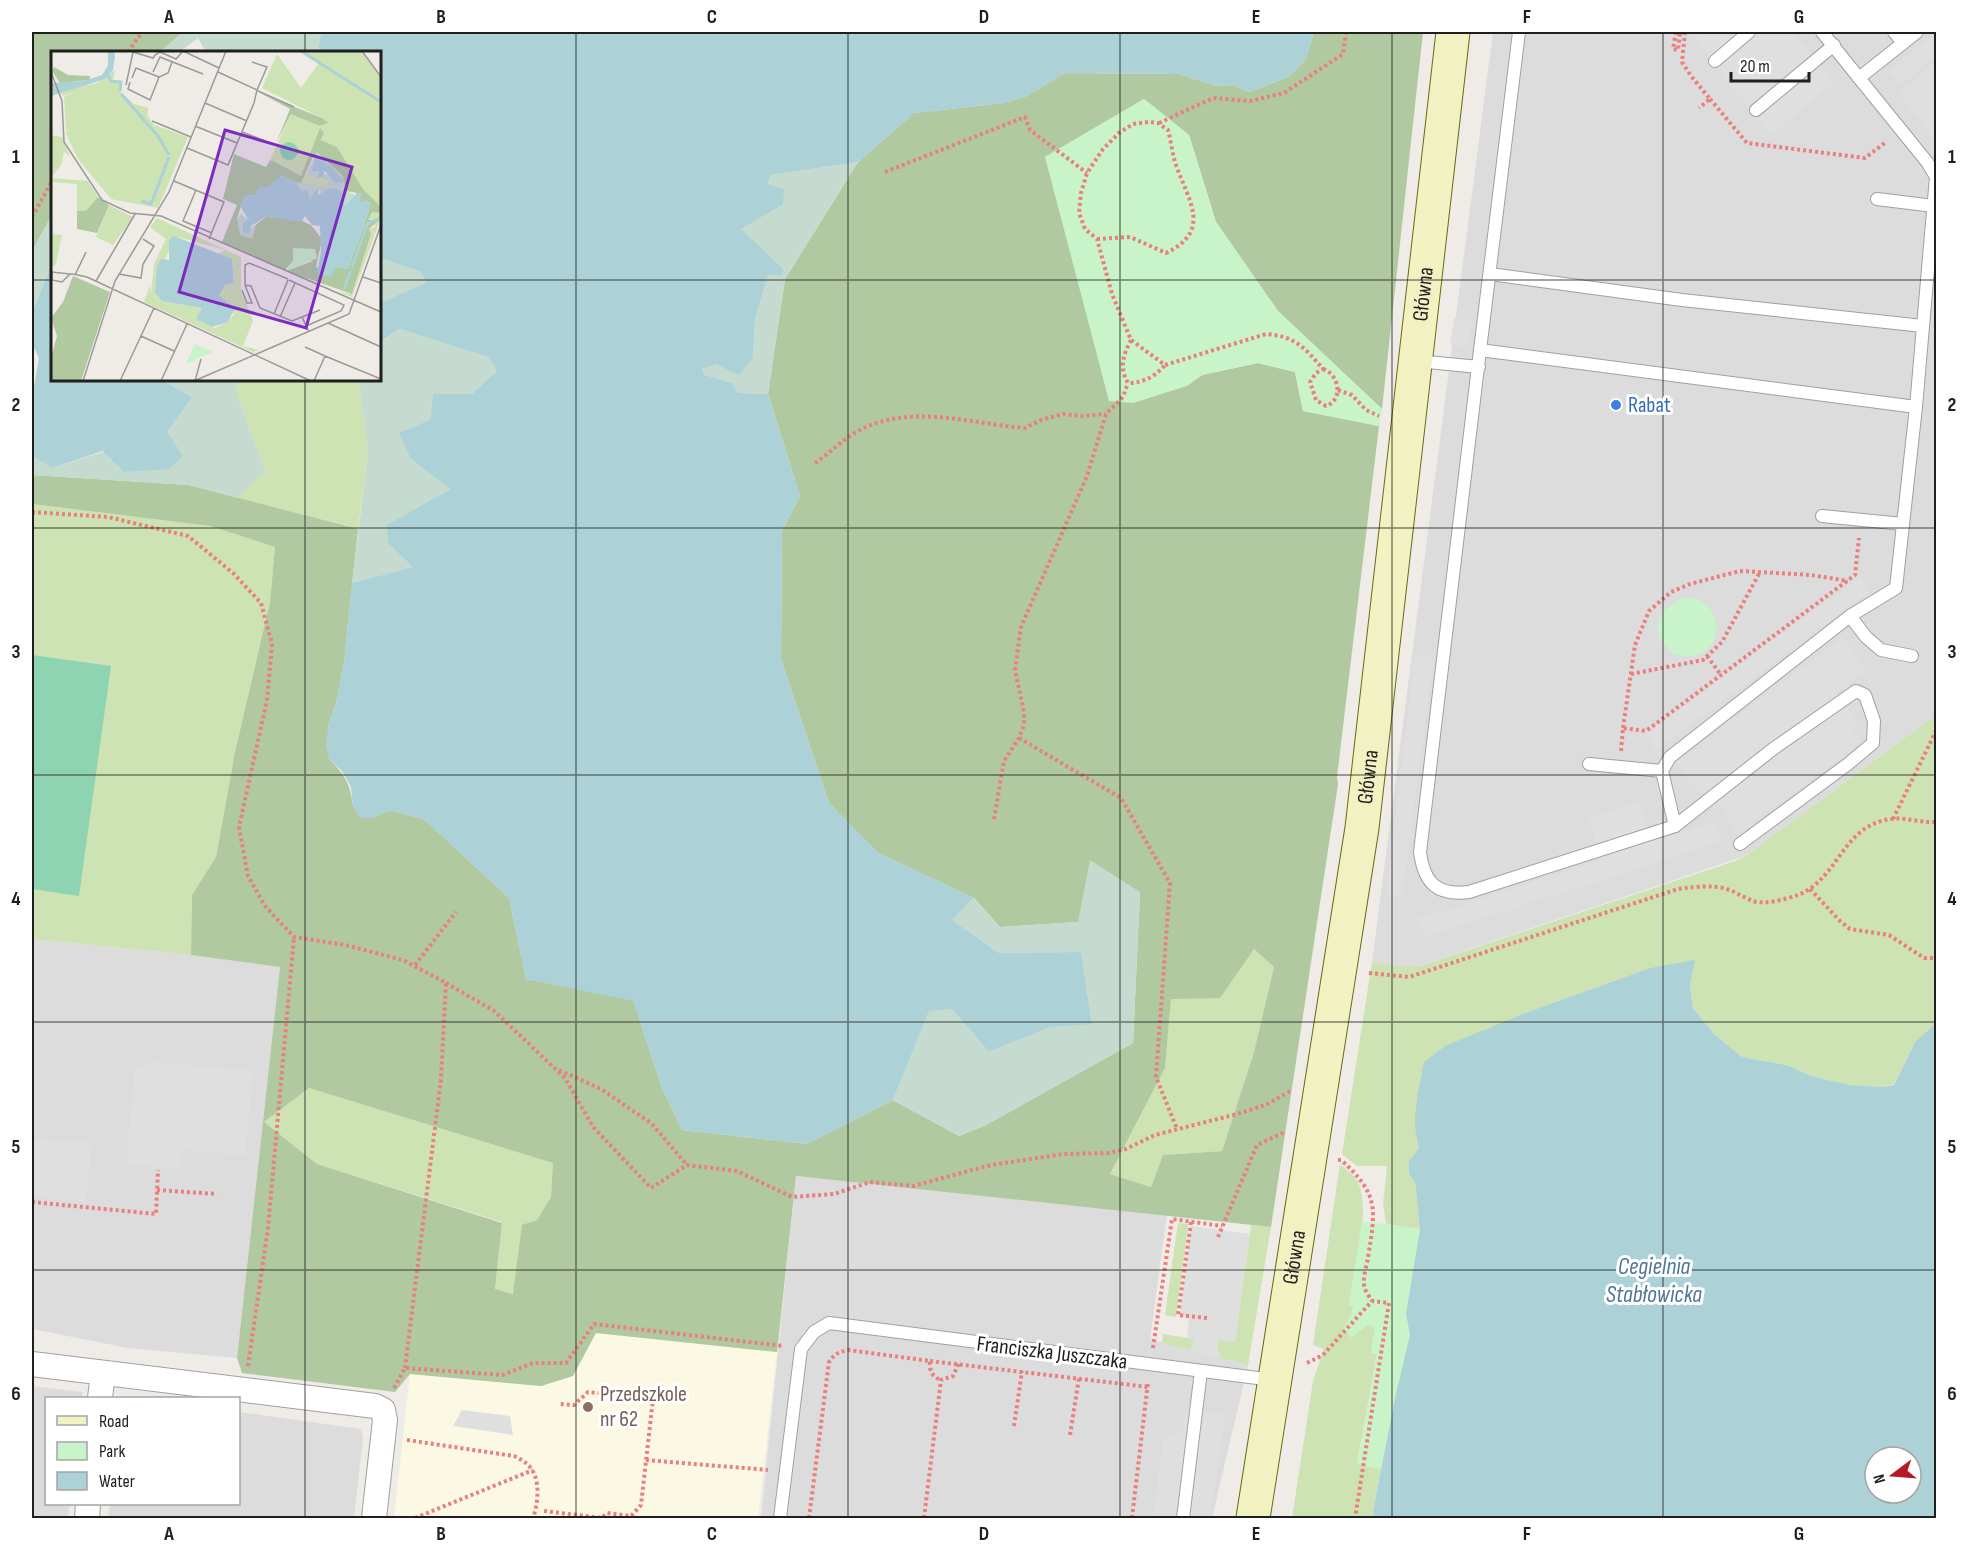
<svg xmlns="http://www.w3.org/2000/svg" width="1968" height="1550" viewBox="0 0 1968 1550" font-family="'Sofia Sans Condensed',sans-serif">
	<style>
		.residential { fill: #dddcdc }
		.education { fill: #fbf9e3 }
		.grass { fill: #cee3b3 }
		.forest { fill: #b0c9a0; fill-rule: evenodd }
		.wetland { fill: #c5dbcf }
		.park { fill: #c9f3c9 }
		.pitch { fill: #8ed4b3 }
		.parking { fill: #dfdfdf }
		.water { fill: #acd1d7; fill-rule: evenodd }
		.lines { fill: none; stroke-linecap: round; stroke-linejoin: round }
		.lane-casing { stroke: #a0a0a0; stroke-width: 14 }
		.street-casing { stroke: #a0a0a0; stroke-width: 26 }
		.secondary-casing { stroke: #686a12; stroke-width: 35 }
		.path { stroke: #ea7f7d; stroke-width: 4; stroke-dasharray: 3 3; stroke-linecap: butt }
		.lane { stroke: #fff; stroke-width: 12 }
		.street { stroke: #fff; stroke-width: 24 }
		.secondary { stroke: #f2f1c1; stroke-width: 33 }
		.grid { fill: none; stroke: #1f1f1f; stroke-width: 1.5; stroke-opacity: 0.55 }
		.shop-dot { fill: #3f7fe0; stroke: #fff; stroke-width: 2 }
		.education-dot { fill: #8d6e63; stroke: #fff; stroke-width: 2 }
		.labels { text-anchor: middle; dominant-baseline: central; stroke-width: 6; stroke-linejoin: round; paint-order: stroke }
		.street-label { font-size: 22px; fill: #1f1f1f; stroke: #fff }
		.shop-label { font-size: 22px; fill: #366cbe; stroke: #fff; text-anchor: start }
		.education-label { font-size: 22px; fill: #785e54; stroke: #fff; text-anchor: start }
		.water-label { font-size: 24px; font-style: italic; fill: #4f7895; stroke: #fff }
		.inset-river { fill: none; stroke: #acd1d7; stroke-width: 3 }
		.inset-road { fill: none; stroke: #9c9997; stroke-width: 1.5 }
		.view { fill: #7b2cbf; fill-opacity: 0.15; stroke: #7b2cbf; stroke-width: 3 }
		.inset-edge { fill: none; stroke: #1f1f1f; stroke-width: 3 }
		.neatline { fill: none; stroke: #1f1f1f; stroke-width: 2 }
		.grid-label { font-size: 20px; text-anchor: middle; font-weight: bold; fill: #1f1f1f }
	</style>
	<rect width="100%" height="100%" fill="#efebe7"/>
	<g class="residential">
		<path d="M1493,32H1936V715L1745,856L1416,967L1372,962Z"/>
		<path d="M32,939L191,955L280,967L237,1358L128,1348L32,1329Z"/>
		<path d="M796,1176L1167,1215L1150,1339L1248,1365L1212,1518H761Z"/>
		<path d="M32,1386L83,1392L82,1398H46V1504H70L68,1518H32Z"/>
		<path d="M239,1412L361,1429L363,1438L354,1518H108L110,1504H238Z"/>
	</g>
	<path class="education" d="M595,1333L777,1352L758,1518H394L410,1374L541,1386L573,1376Z"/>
	<g class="grass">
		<path d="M236,380H359L368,451L358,529L238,498L265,471L237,394Z"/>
		<path d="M32,504L210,526L275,547L270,602L235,752L216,857L192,895L191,955L32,939Z"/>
		<path d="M1936,715V1023L1915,1042L1894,1084L1882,1087L1851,1085L1814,1077L1786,1065L1742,1057L1715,1035L1693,1008L1690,985L1694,961L1650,968L1528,1012L1416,1138L1419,1148L1409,1161V1174L1415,1182L1420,1229L1386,1224L1383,1204L1387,1166H1357L1342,1154L1372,962L1417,967L1735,861L1745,856Z"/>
		<path d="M1253,948L1274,967L1254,1052L1222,1151L1163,1155L1151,1187L1110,1174L1165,1068L1171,998H1220Z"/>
		<path d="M309,1088L553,1163L551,1197L537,1220L522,1226L514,1294L495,1290L502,1222L317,1164L264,1122Z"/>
		<path d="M1340,1164C1345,1169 1353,1174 1357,1180C1372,1208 1355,1273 1349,1305L1353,1307L1352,1313L1344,1328L1369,1324L1375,1328L1371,1352L1377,1353L1357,1464L1381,1469L1373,1511L1374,1518H1292L1313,1381L1324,1349L1313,1345Z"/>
		<path d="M1178,1223L1188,1224L1176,1317L1165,1315Z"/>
		<path d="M1251,1225L1271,1227L1248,1365L1220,1358L1217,1348L1219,1340L1235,1342Z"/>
		<path d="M1163,1334L1194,1339L1191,1350L1162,1343Z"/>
	</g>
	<g class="forest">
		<path d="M32,32H183L160,52H52V215L32,251Z"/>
		<path d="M1314,32H1423L1382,409L1278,311L1216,222L1189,135L1144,99L1045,157L1186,386L1202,375L1258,363L1295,372L1303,411L1379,426L1337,777L1338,784L1271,1227L796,1176L777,1352L596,1333L573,1376L541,1386L410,1374L395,1392L242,1373L237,1358L280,967L191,955L192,895L216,857L235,752L270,602L275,547L210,526L32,504V475L189,485L358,529L344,662L336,704L328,726L329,759C345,775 350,783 353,806L371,818L389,810L424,819L509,898L526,979L633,1000L662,1088L682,1130L807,1144L893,1100L959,1136L986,1125L1133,1043L1140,892L1078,922L1000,927L974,898L878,853L829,803L781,659L782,531L800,496L768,394L785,279L858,162L914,113L1004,103L1027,96L1065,73L1179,74L1217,86L1234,85L1249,92L1288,77L1306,59ZM1254,949L1274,967L1254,1052L1222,1151L1163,1155L1151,1187L1110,1174L1165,1068L1171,999L1220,998ZM309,1088L553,1163L551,1197L537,1220L522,1225L513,1294L495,1289L502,1223L317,1164L264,1122Z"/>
	</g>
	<g class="wetland">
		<path d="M183,32H321L318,52H206L198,38L180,52H160Z"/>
		<path d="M858,162L785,279L768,394L738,393L732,383L705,375L702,368L716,364L753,358L755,319L768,274L780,275L741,229L768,184L770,175Z"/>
		<path d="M52,215V264L32,313V251Z"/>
		<path d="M380,258L421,272L426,284L380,303Z"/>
		<path d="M400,329L488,357L497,371L472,394H433L430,420L411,459L452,489L388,543L414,567L352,583L368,451L359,380H380V337L384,340Z"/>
		<path d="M162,380H236L237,394L265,471L238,498L189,485L32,475V456L52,468L167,432L192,397Z"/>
		<path d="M1090,860L1140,892L1133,1043L986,1125L959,1136L893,1100L929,1011L952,1009L989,1052L1050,1027L1092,1023L1081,952L999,953L952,920L974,898L1000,927L1078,922Z"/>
	</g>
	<g class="park">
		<path d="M1144,99L1189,135L1216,222L1278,311L1382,409L1379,426L1303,411L1295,372L1258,363L1202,375L1187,386L1133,403L1109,401L1045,157Z"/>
		<path d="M1685,598C1691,599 1699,599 1704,603C1721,616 1721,646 1699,654C1692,657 1682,655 1675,655C1670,651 1665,646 1662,641C1650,621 1667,603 1685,598Z"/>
		<path d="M1362,1221L1420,1229L1406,1314L1410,1335L1408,1350L1395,1398L1381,1469L1357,1464L1377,1354L1371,1353L1375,1328L1369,1324L1351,1338L1344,1328L1352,1313L1353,1307L1349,1305Z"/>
	</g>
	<path class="pitch" d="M32,655L111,666L79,896L32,889Z"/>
	<g class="parking">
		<path d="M1703,32H1793L1834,82L1771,135L1694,39Z"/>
		<path d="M1936,32V56L1901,85L1889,71Z"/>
		<path d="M1936,61V141L1898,93Z"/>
		<path d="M1454,317L1472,320L1467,348L1450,344Z"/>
		<path d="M1860,577L1870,591L1656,751L1646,734Z"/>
		<path d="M1843,638L1866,671L1835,693L1858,722L1851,728L1861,742L1737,835L1718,801L1697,791L1676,762Z"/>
		<path d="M1415,654L1434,657L1402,898L1386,896Z"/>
		<path d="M1638,802L1652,843L1716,821L1722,840L1425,938L1418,919L1601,860L1589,819Z"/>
		<path d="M150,1062L253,1070L245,1155L182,1150L180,1169L126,1165L135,1068Z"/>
		<path d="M32,1139L92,1143L86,1202L32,1197Z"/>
		<path d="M1191,1226L1250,1234L1235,1342L1219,1340L1217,1348L1220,1358L1191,1350L1194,1339L1187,1338L1189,1318L1180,1317Z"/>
		<path d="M462,1410L510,1416L513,1435L453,1426Z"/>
		<path d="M1185,1411L1225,1415L1211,1518H1153L1163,1439L1183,1430Z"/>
	</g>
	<g class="water">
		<path d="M321,32H1314L1306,59L1288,77L1249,92L1234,85L1217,86L1179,74L1065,73L1027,96L1004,103L914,113L858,162L770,175L768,184L784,190L783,204L741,229L784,270L780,275H768L755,319L753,358L739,375L716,364L702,369L705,375L732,383L738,393L768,394L800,496L782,531L781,659L829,803L878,853L974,898L952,920L999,953L1081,952L1092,1024L1050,1027L989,1052L952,1009L929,1011L893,1100L807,1144L682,1130L662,1088L633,1001L526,979L509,898L424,819L389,810L371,818H360L353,806L351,787L342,771L329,759L326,745L328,726L336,704L344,662L352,583L413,567L388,543L387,525L451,489L411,459L399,433L430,420L433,394H472L497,371L488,357L400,329L383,340L380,337V303L426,283L421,272L380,258V52H318Z"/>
		<path d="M52,264V380H162L192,397L167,432L183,456L169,469L124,472L103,451L52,468L32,456V399L39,358L32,343V313Z"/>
		<path d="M1695,960L1690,985L1693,1008L1715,1035L1742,1057L1786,1065L1814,1077L1851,1085L1882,1087L1894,1085L1915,1042L1936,1023V1518H1374L1373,1511L1395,1398L1410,1335L1406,1314L1420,1229L1415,1182L1409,1174V1161L1419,1148C1410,1121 1419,1090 1424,1062L1445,1046L1528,1012L1650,968ZM1875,1457H1911V1493H1875Z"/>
	</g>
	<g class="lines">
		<defs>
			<g id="lane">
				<path d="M1822,32L1859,78L1917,32"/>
				<path d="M1894,32L1903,43"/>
				<path d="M1715,61L1749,32"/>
				<path d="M1859,78L1927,162L1936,177L1916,407L1896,588L1850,616L1670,757L1662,771L1675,826L1469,892C1437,896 1424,883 1420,852L1480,350L1916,407"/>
				<path d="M1756,110L1834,45"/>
				<path d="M1877,199L1934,206"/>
				<path d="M1490,274L1682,300L1923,326"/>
				<path d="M1480,350L1519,32"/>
				<path d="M1417,361L1479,367"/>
				<path d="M1822,516L1903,524"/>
				<path d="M1850,616L1866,637L1881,650L1912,656"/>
				<path d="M1589,764L1662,771"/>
				<path d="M1675,826L1773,749L1856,691L1865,695L1874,721L1873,743L1848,764L1740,844"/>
				<path d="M780,1518L801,1349L814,1332L829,1323L1273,1380"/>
				<path d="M1183,1518L1201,1371"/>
			</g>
			<g id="street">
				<path d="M32,1364L375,1406L383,1410L385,1420L374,1518"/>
				<path d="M100,1398L103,1373"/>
				<path d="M87,1518L88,1504"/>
			</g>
			<g id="secondary">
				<path id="s1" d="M1253,1518L1362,828L1453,32"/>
			</g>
		</defs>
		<use href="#lane" class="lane-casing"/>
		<use href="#street" class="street-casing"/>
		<use href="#secondary" class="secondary-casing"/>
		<g class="path">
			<path d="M1676,32L1673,49L1678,50L1680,32"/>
			<path d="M1685,32L1682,62L1691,76L1710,99L1699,108"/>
			<path d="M128,52L142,32"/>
			<path d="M1710,99L1747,143L1865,158L1886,142"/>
			<path d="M1159,123L1213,98L1250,101L1284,93L1343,54L1346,32"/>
			<path d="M885,172L1025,117L1030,130L1087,173"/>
			<path d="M32,217L52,181"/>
			<path d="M1097,239L1130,237L1166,253C1214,230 1187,199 1175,162C1172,152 1171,140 1168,130L1158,123L1148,122L1133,124L1119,133L1103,149L1087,173L1081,193L1079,213L1085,229L1097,239L1112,294L1131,340L1165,365L1266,334C1295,336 1305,348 1323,369"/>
			<path d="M1131,340C1123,355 1119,368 1128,383C1143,383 1156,376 1165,365"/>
			<path d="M1323,369C1339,374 1344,400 1326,406L1316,400L1310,382L1316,373Z"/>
			<path d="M1338,390L1352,395L1366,410L1379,416"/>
			<path d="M815,463C830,453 844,438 860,430C911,403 972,424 1025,428L1041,420L1063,414L1082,416L1106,414"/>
			<path d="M32,512L108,517L188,536L233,573L261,603L272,644L267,700L239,827L248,876L265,906L294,937L345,945L403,960L446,983L441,1079L405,1368"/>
			<path d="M1707,656L1721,675"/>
			<path d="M1631,674L1703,660L1722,642L1760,572"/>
			<path d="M1623,728L1635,645L1649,611L1671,592L1690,584L1740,571L1811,575L1848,581"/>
			<path d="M1019,738L1121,798L1170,883L1156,1077L1177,1129"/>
			<path d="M1621,751L1623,728L1646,731L1855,575L1859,538"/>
			<path d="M994,819L1004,761L1019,738L1024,725V712L1015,670L1021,627L1087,476L1106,414L1123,397L1128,383"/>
			<path d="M1893,819L1936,731"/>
			<path d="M1810,889L1840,921L1850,929L1889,935L1924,958H1936"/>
			<path d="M415,965L456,912"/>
			<path d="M1369,973L1409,977L1678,889C1693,887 1708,885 1724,888C1734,891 1743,897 1753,901C1765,905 1786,899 1798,895C1839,879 1842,825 1891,819C1906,817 1921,823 1936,822"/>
			<path d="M446,983L493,1010L565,1078L593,1127L651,1188L687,1165L737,1171L792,1197L834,1194L870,1182L913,1186L991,1165L1064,1154L1108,1153L1126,1149L1155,1135L1237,1114L1266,1105L1292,1090"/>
			<path d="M559,1070L601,1089L651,1123L687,1165"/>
			<path d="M1338,1160H1341C1379,1194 1376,1209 1368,1257C1367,1265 1363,1276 1364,1284C1364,1290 1369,1296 1372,1301"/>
			<path d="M157,1190L217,1194"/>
			<path d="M32,1202L156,1214L158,1170"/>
			<path d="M1191,1222L1178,1315L1207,1318"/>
			<path d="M1218,1237L1257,1145L1285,1132"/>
			<path d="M1153,1348L1172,1219L1222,1226"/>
			<path d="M930,1361L1148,1387"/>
			<path d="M1307,1363L1323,1355L1372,1301L1389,1303L1355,1518"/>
			<path d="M248,1366L268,1228L294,937"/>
			<path d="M394,1388L405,1368L503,1375L533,1363H566L594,1324L783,1346"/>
			<path d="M1014,1426L1022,1371"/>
			<path d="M1070,1435L1079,1378"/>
			<path d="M407,1440L514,1456C520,1459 526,1462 530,1467C541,1480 538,1504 533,1518"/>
			<path d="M646,1460L768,1470"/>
			<path d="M544,1511L602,1518L607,1513L631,1516L641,1505L653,1399L588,1392L574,1405L559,1404"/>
			<path d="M415,1518L533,1470"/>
			<path d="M809,1518L829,1362C834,1354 839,1352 848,1350L930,1361C929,1370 932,1377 941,1380"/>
			<path d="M924,1518L941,1380L953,1376L959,1363"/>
			<path d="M1132,1518L1148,1382"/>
		</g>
		<use href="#lane" class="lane"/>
		<use href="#street" class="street"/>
		<use href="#secondary" class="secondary"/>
	</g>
	<path class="grid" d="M305,32V52M576,32V1518M848,32V1518M1120,32V1518M1392,32V1518M1663,32V1518M32,280H52M380,280H1936M305,380V1518M32,528H1936M32,775H1936M32,1022H1936M32,1270H1936"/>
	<circle class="shop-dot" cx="1616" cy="405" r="6"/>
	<circle class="education-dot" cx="588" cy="1407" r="6"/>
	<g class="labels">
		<g class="street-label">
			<text stroke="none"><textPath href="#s1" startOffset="1236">Główna</textPath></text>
			<text stroke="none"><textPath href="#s1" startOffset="750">Główna</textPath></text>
			<text stroke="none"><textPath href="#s1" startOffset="264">Główna</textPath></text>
			<text transform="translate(1052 1353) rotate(7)">Franciszka Juszczaka</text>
		</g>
		<g class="shop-label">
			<text x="1628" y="405">Rabat</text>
		</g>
		<g class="education-label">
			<text x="600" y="1394">Przedszkole<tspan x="600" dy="25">nr 62</tspan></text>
		</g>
		<g class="water-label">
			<text x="1654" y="1266">Cegielnia<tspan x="1654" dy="28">Stabłowicka</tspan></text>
		</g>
	</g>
	<g transform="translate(51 51)">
		<rect width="330" height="330" fill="#efebe7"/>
		<path d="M248,0H310L330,28V156L312,138L286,96L270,89L273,81L269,78L250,126L219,109L240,63L271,67L211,37L226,3L250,37L268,12ZM64,19L62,29L70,31L69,40L83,53L98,57L96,64L103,74L137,86L107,157L60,148L27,108L16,85L15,80H19L15,79L13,46L22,42L12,45L9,39L46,32ZM0,84L11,86L19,106L13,101L10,114L0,127L37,130L47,146L35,160H26V133L0,131ZM255,124L278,129L277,136L250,133ZM58,154L82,166L62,194L45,186ZM320,161L330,162V167L301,246L285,240L301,243L320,183L318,178L324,176L322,173L327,166L317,169ZM106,167L190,206V239L202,270L192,295L208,299L202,301L93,251L99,234L100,243L103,213L115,188L99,176ZM123,185L174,199L167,203L181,208L183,232L174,234L168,246L183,263L177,271L164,277L145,268L151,257L111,250L106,245L104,237ZM0,183L11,184L5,213L0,217Z" fill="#cee3b3" fill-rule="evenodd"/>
		<path d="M3,16L17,24L39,25V29L9,32L1,20ZM209,42L271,67L277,72L269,75L240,63L225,92L239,58ZM269,77L273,81L270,89L286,96L312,138L330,156V162L321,161L317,169L329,168L318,178L320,183L301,243L235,220L262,210L242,204V210L234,219L171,191L186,154L172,148L183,103L215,116L219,109L224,111L250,125ZM263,104L295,140L306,142L309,151L318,159L297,218L286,216L280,221L265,216L271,188L260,174L251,170L216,165L202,176L200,183L186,168L193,145L204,144L209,136L216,137L231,125L250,133ZM47,146L58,154L46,182L26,178V160H35ZM22,225L59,241L30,330H0V307L6,285L0,267L12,251Z" fill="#b0c9a0" fill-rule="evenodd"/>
		<path d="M266,101L292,125L295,140L304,144L295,155L289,149L292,142L286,137L268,144L269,139L259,148L245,137V131L277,136V129L255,124ZM264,107L279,115L289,126L260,120ZM190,163L197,168L192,181L205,175L201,188L189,184L186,168Z" fill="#c5dbcf" fill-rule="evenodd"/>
		<path d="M242,197L264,198L266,207L235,220L242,210ZM144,293L162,301L135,313Z" fill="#c9f3c9"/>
		<path d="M229 100a9 9 0 1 1 18 0a9 9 0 1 1-18 0Z" fill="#8ed4b3"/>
		<path d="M57,0H63L64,5L62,19L54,28L0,45V32L33,30L51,24L57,15ZM264,107L279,115L294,131L284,132L274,120L271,126H267L268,121L260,120ZM231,125L245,131L251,141L256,138L259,148L266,138L268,144L276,138L286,137L292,142L289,149H293L294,155L306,142H310L309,151L316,149L320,153L297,218L286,216L279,226L266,222L270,201L269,175L261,174L254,165L251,170H242L216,165L200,175L198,182L192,181V172L197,168L189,155L193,145L204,144L209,136H216ZM123,185L181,208L183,232L174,234L168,245L184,257L177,271L161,276L145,268L151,257L111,250L104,242L106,216L110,208L118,209V189Z" fill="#acd1d7"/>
		<path class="inset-river" d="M250,0L330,51M56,23L60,30L70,31L69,40M70,43L107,85L118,104M90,150L100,153L118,106M301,217L316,173L328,167M293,238L300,219"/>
		<path class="inset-road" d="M132,0L168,17M311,0L330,26M104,4L109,1L125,8L132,0M201,11L216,16L206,39M0,21L11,50L13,91L51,149L79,162L110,165L330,261M102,21L109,6L152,23M81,27L85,17L108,26M79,31L77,38L99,49L108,26L117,22L121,11M75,34L82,1L102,7L104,4M207,40L243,56M154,52L196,70M101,70L140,86M144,75L186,92M191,81L222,93M136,97L177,114L203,52L206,39L167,21M123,130L173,151L158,188M145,139L132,170L161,182M19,223L11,231L1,229V221L19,223H22L36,226L260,330M68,223L90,227L92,213L103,195L92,188M24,224L35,201M312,226L330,232M237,228L198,212L194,214V234L200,235L209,257L241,270L251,266M238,229L293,254L290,260L255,275M45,230L84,163M191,239L196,252H201L194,234M223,263L237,229M229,266L244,232M277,272L330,296M258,281L251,266L269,259M90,285L123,300M254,296L274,305M32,330L64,230L118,141L175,0M69,330L103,257M110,330L136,273M143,330L298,263L330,174M144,330L150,308M263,330L274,305L330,328"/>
		<path class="view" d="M174,79L301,116L255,277L128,241Z"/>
		<rect width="330" height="330" class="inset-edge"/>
	</g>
	<rect width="1968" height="1550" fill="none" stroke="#ffffff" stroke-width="66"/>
	<rect x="45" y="1397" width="195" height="108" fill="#ffffff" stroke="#a5a5a5" stroke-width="1.5"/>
	<rect x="57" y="1416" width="30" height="9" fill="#f2f1c1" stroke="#a5a5a5" stroke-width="1.5"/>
	<text x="99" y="1427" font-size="18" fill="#1f1f1f">Road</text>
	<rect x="57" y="1442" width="30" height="18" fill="#c9f3c9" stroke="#a5a5a5" stroke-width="1.5"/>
	<text x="99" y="1457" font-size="18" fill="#1f1f1f">Park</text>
	<rect x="57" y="1472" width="30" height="18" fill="#acd1d7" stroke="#a5a5a5" stroke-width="1.5"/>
	<text x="99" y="1487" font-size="18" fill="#1f1f1f">Water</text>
	<g transform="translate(1893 1475) rotate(254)"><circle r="28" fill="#ffffff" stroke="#a5a5a5" stroke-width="1.5"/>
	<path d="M0-4.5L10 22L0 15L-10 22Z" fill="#b71825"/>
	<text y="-9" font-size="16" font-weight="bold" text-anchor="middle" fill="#1f1f1f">N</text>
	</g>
	<path d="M1731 72v9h78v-9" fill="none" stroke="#1f1f1f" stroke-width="3"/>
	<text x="1740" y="72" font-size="18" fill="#1f1f1f" stroke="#ffffff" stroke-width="4.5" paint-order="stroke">20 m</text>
	<rect x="33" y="33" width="1902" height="1484" class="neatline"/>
	<g class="grid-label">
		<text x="169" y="23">A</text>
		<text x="441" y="23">B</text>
		<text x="712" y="23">C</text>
		<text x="984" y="23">D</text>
		<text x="1256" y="23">E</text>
		<text x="1527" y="23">F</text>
		<text x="1799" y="23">G</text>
		<text x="16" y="163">1</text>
		<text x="1952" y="163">1</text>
		<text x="16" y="411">2</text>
		<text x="1952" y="411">2</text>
		<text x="16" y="658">3</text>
		<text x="1952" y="658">3</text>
		<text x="16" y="905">4</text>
		<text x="1952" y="905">4</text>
		<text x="16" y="1153">5</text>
		<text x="1952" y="1153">5</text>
		<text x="16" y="1400">6</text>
		<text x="1952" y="1400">6</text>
		<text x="169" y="1540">A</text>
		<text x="441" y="1540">B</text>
		<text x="712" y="1540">C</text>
		<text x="984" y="1540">D</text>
		<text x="1256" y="1540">E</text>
		<text x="1527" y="1540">F</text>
		<text x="1799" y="1540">G</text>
	</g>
</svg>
